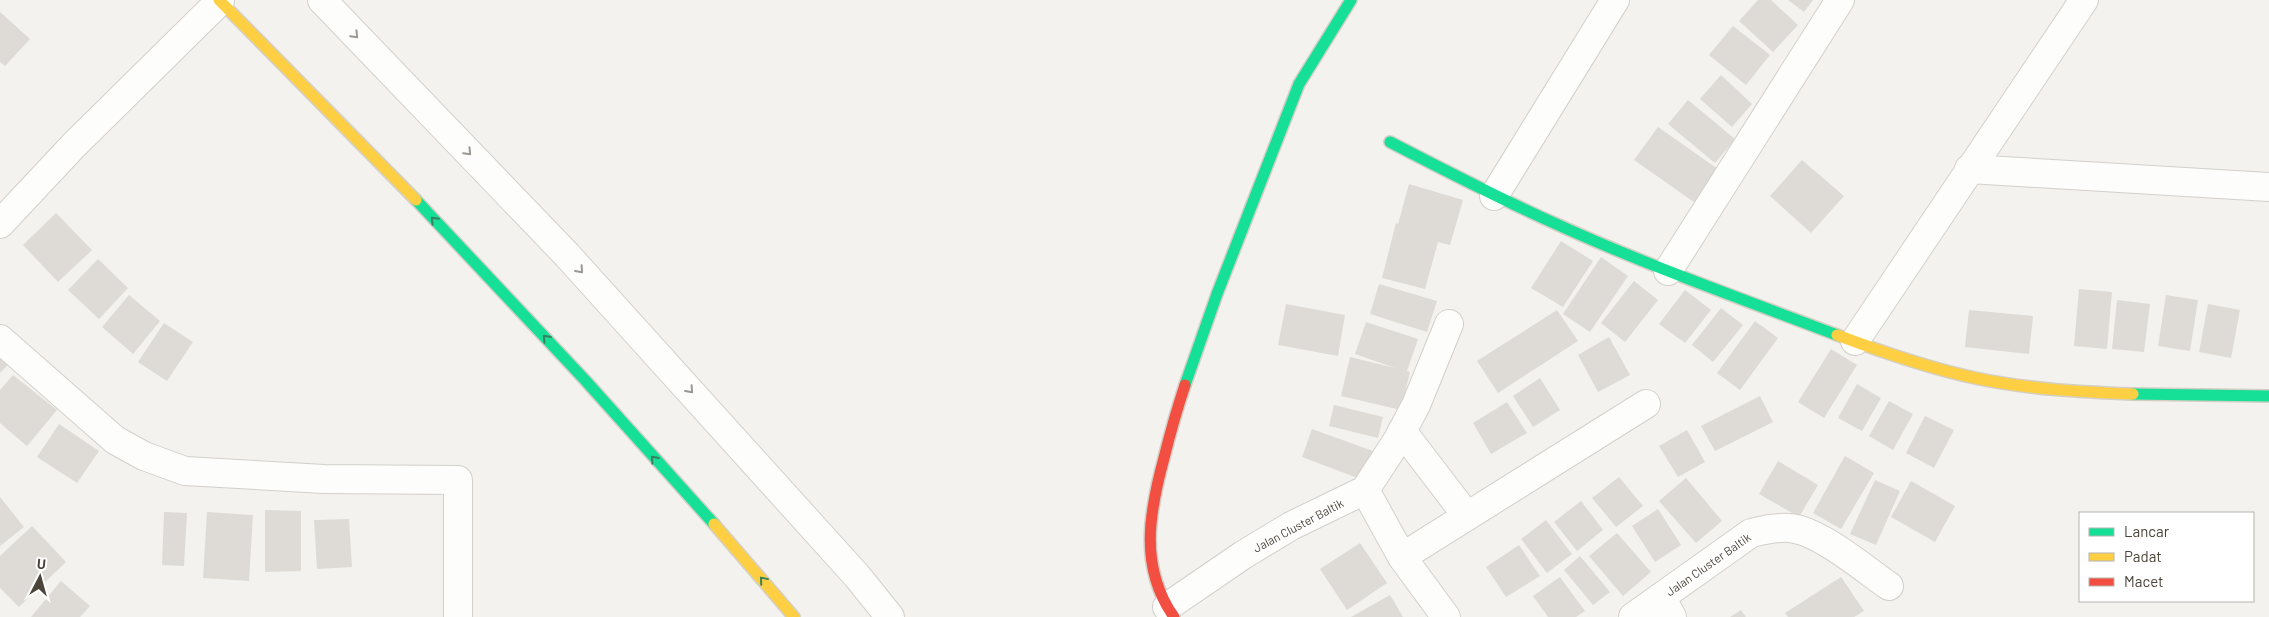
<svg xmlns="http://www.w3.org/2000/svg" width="2269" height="617" viewBox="0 0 2269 617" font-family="Barlow,sans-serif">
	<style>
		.building { fill: #dedbd6 }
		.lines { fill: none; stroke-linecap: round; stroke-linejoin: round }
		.street-casing { stroke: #d2d0cb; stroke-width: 30 }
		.fast-casing { stroke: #d3cfc5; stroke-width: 14 }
		.slow-casing { stroke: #d3cfc5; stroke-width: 14 }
		.jam-casing { stroke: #d3cfc5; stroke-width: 14 }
		.street { stroke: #fdfdfc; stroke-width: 28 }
		.fast { stroke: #16e098; stroke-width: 11 }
		.slow { stroke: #ffcf43; stroke-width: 11 }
		.jam { stroke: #f24e42; stroke-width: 11 }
		.oneway { stroke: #9b9791 }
		.oneway2 { stroke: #36825f }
		.labels { text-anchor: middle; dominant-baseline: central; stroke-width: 5; stroke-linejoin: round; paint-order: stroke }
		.street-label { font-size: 12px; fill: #4b4439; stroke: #fff }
	</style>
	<rect width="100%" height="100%" fill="#f4f2ee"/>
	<g class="building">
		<path d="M1758,0H1771L1798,25L1773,52L1739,21Z"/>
		<path d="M1788,0H1813L1804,12Z"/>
		<path d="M0,12L30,39L5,66L0,62Z"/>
		<path d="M1733,26L1770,55L1746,85L1709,55Z"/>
		<path d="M1721,75L1752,104L1732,127L1700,99Z"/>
		<path d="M1688,100L1735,139L1715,163L1668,124Z"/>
		<path d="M1658,127L1725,174L1701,207L1634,160Z"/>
		<path d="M1802,160L1844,196L1811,233L1770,196Z"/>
		<path d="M1409,184L1463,200L1450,245L1438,242L1425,289L1382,278L1396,223L1398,224Z"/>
		<path d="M56,213L92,250L58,282L23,245Z"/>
		<path d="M1561,241L1593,261L1563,307L1531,288Z"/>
		<path d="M1601,257L1628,276L1590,332L1563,314Z"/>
		<path d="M98,259L128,288L99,319L68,290Z"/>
		<path d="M1634,281L1658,300L1625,342L1601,323Z"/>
		<path d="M1379,284L1437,301L1427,332L1370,314Z"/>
		<path d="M2079,289L2112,292L2107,349L2074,346Z"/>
		<path d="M1685,290L1711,310L1685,343L1659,324Z"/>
		<path d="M129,295L160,321L133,354L102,327Z"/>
		<path d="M2166,295L2198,300L2190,351L2158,346Z"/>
		<path d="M2117,300L2150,304L2144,352L2112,349Z"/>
		<path d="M1286,304L1345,315L1338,356L1278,345Z"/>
		<path d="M2208,304L2240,310L2231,358L2199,352Z"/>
		<path d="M1721,308L1743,325L1713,362L1692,345Z"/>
		<path d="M1557,310L1578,341L1498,393L1477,361Z"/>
		<path d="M1969,310L2033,316L2029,354L1965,347Z"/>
		<path d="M1755,321L1778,338L1740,390L1717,373Z"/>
		<path d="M1366,322L1418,339L1407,371L1410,372L1401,410L1341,396L1350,357L1395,368L1355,354Z"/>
		<path d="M164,323L193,342L167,381L138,362Z"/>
		<path d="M1609,337L1630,375L1598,392L1578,355Z"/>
		<path d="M0,348L12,361L0,373Z"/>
		<path d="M1831,349L1857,365L1824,418L1798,402Z"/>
		<path d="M13,375L57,410L27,446L0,423V390Z"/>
		<path d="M1540,378L1560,410L1533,427L1513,396Z"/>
		<path d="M1857,384L1881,398L1862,431L1838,418Z"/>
		<path d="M1760,396L1773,422L1715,451L1701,426Z"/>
		<path d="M1889,401L1913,414L1893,450L1869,436Z"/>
		<path d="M1507,402L1527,433L1491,454L1473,423Z"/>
		<path d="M1334,405L1383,417L1378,438L1329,426Z"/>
		<path d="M1925,416L1954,430L1934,468L1906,453Z"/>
		<path d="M59,424L99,451L77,483L37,457Z"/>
		<path d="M1312,429L1373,451L1363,480L1302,457Z"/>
		<path d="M1687,430L1705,462L1678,477L1659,446Z"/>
		<path d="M1845,456L1874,473L1841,529L1813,513Z"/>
		<path d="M1778,461L1818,485L1799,517L1759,494Z"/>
		<path d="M1619,477L1643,506L1616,527L1592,498Z"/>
		<path d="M1686,478L1722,521L1696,543L1659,501Z"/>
		<path d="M1875,480L1900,491L1876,545L1850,534Z"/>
		<path d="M1911,481L1955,506L1935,542L1891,517Z"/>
		<path d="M0,497L24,527L0,546Z"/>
		<path d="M1581,501L1603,530L1577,551L1554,522Z"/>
		<path d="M1658,509L1681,545L1655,562L1632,526Z"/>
		<path d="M265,510L301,511V571L265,572Z"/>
		<path d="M164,512L187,513L184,566L162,565Z"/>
		<path d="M207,512L253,515L249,581L203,578Z"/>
		<path d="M349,519L352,567L317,569L314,520Z"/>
		<path d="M1546,520L1572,554L1547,573L1521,539Z"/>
		<path d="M32,526L66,562L19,607L0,588V556Z"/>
		<path d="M1617,533L1651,572L1623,596L1589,556Z"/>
		<path d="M1360,543L1387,583L1347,610L1320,569Z"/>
		<path d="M1519,545L1540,576L1506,597L1486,567Z"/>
		<path d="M1580,556L1610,592L1593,605L1564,570Z"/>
		<path d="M1560,577L1585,611L1576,617H1548L1533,596Z"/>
		<path d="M1841,577L1864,611L1854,617H1788L1785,613Z"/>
		<path d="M61,581L90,606L80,617H31Z"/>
		<path d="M1390,595L1403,617H1351Z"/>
		<path d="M1741,610L1746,617H1730Z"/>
	</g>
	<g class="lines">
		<defs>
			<g id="street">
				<path d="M322,0L567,255L857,576L890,617"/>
				<path d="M1969,169L2269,187"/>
				<path d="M1494,196L1615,0"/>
				<path d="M0,224L74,145L220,1"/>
				<path d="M1668,271L1840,0"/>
				<path d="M0,339L115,440L144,456L185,471L324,479L458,480V617"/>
				<path d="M1855,341L2084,0"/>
				<path d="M1402,431L1467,516"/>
				<path d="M1365,490L1402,557L1446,617"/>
				<path d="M1402,557L1646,404"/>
				<path d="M1661,597L1672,617"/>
				<path d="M1167,607L1243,555L1291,526L1365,490L1397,441L1416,405L1449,324"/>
				<path d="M1633,617L1751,533C1764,530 1776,527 1789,528C1819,530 1864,569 1889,586"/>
			</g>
			<g id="fast">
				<path d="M1390,142C1444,170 1498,198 1554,223C1646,265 1742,299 1837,335"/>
				<path d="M416,200L585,380L714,524"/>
				<path d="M1185,385L1217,294L1299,84L1351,0"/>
				<path d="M2133,394L2269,396"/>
			</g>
			<g id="slow">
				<path d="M219,0L416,200"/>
				<path d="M1837,335C1882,352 1928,368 1975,378C2027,389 2080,392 2133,394"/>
				<path d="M714,524L794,617"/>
			</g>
			<path id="jam" d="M1174,617C1139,567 1149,513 1164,458C1170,434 1177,409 1185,385"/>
		</defs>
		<use href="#street" class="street-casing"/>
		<use href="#fast" class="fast-casing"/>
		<use href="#slow" class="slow-casing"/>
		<use href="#jam" class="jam-casing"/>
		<use href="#street" class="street"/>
		<use href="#fast" class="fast"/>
		<use href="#slow" class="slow"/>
		<use href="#jam" class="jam"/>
	</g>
	<defs><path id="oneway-chevron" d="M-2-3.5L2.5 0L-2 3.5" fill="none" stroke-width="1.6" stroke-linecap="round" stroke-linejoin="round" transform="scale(1.25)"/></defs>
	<g class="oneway">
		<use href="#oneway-chevron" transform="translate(355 35) rotate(46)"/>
		<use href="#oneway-chevron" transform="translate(468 152) rotate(46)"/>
		<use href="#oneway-chevron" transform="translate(580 270) rotate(48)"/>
		<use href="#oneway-chevron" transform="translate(690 390) rotate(48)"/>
	</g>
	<g class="oneway2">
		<use href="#oneway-chevron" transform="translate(434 220) rotate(-134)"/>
		<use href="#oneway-chevron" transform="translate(546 338) rotate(-132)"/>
		<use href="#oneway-chevron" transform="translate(654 459) rotate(-132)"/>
		<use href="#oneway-chevron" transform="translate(763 580) rotate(-130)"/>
	</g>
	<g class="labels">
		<g class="street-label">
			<text transform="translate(1298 525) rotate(-28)">Jalan Cluster Baltik</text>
			<text transform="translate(1708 564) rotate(-35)">Jalan Cluster Baltik</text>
		</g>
	</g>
	<rect x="2079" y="512" width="175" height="90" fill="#ffffff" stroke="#b7b4b0"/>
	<rect x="2089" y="528" width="25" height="8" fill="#16e098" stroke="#b7b4b0"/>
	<text x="2124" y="537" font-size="15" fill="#4b4439">Lancar</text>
	<rect x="2089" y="553" width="25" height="8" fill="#ffcf43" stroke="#b7b4b0"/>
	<text x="2124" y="562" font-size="15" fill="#4b4439">Padat</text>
	<rect x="2089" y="578" width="25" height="8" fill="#f24e42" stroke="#b7b4b0"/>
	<text x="2124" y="587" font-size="15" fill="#4b4439">Macet</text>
	<g transform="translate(40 577) rotate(6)" stroke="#ffffff" stroke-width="4" paint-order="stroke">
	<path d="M0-4L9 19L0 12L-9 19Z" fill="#4b4439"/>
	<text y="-8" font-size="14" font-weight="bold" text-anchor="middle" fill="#4b4439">U</text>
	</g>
</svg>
